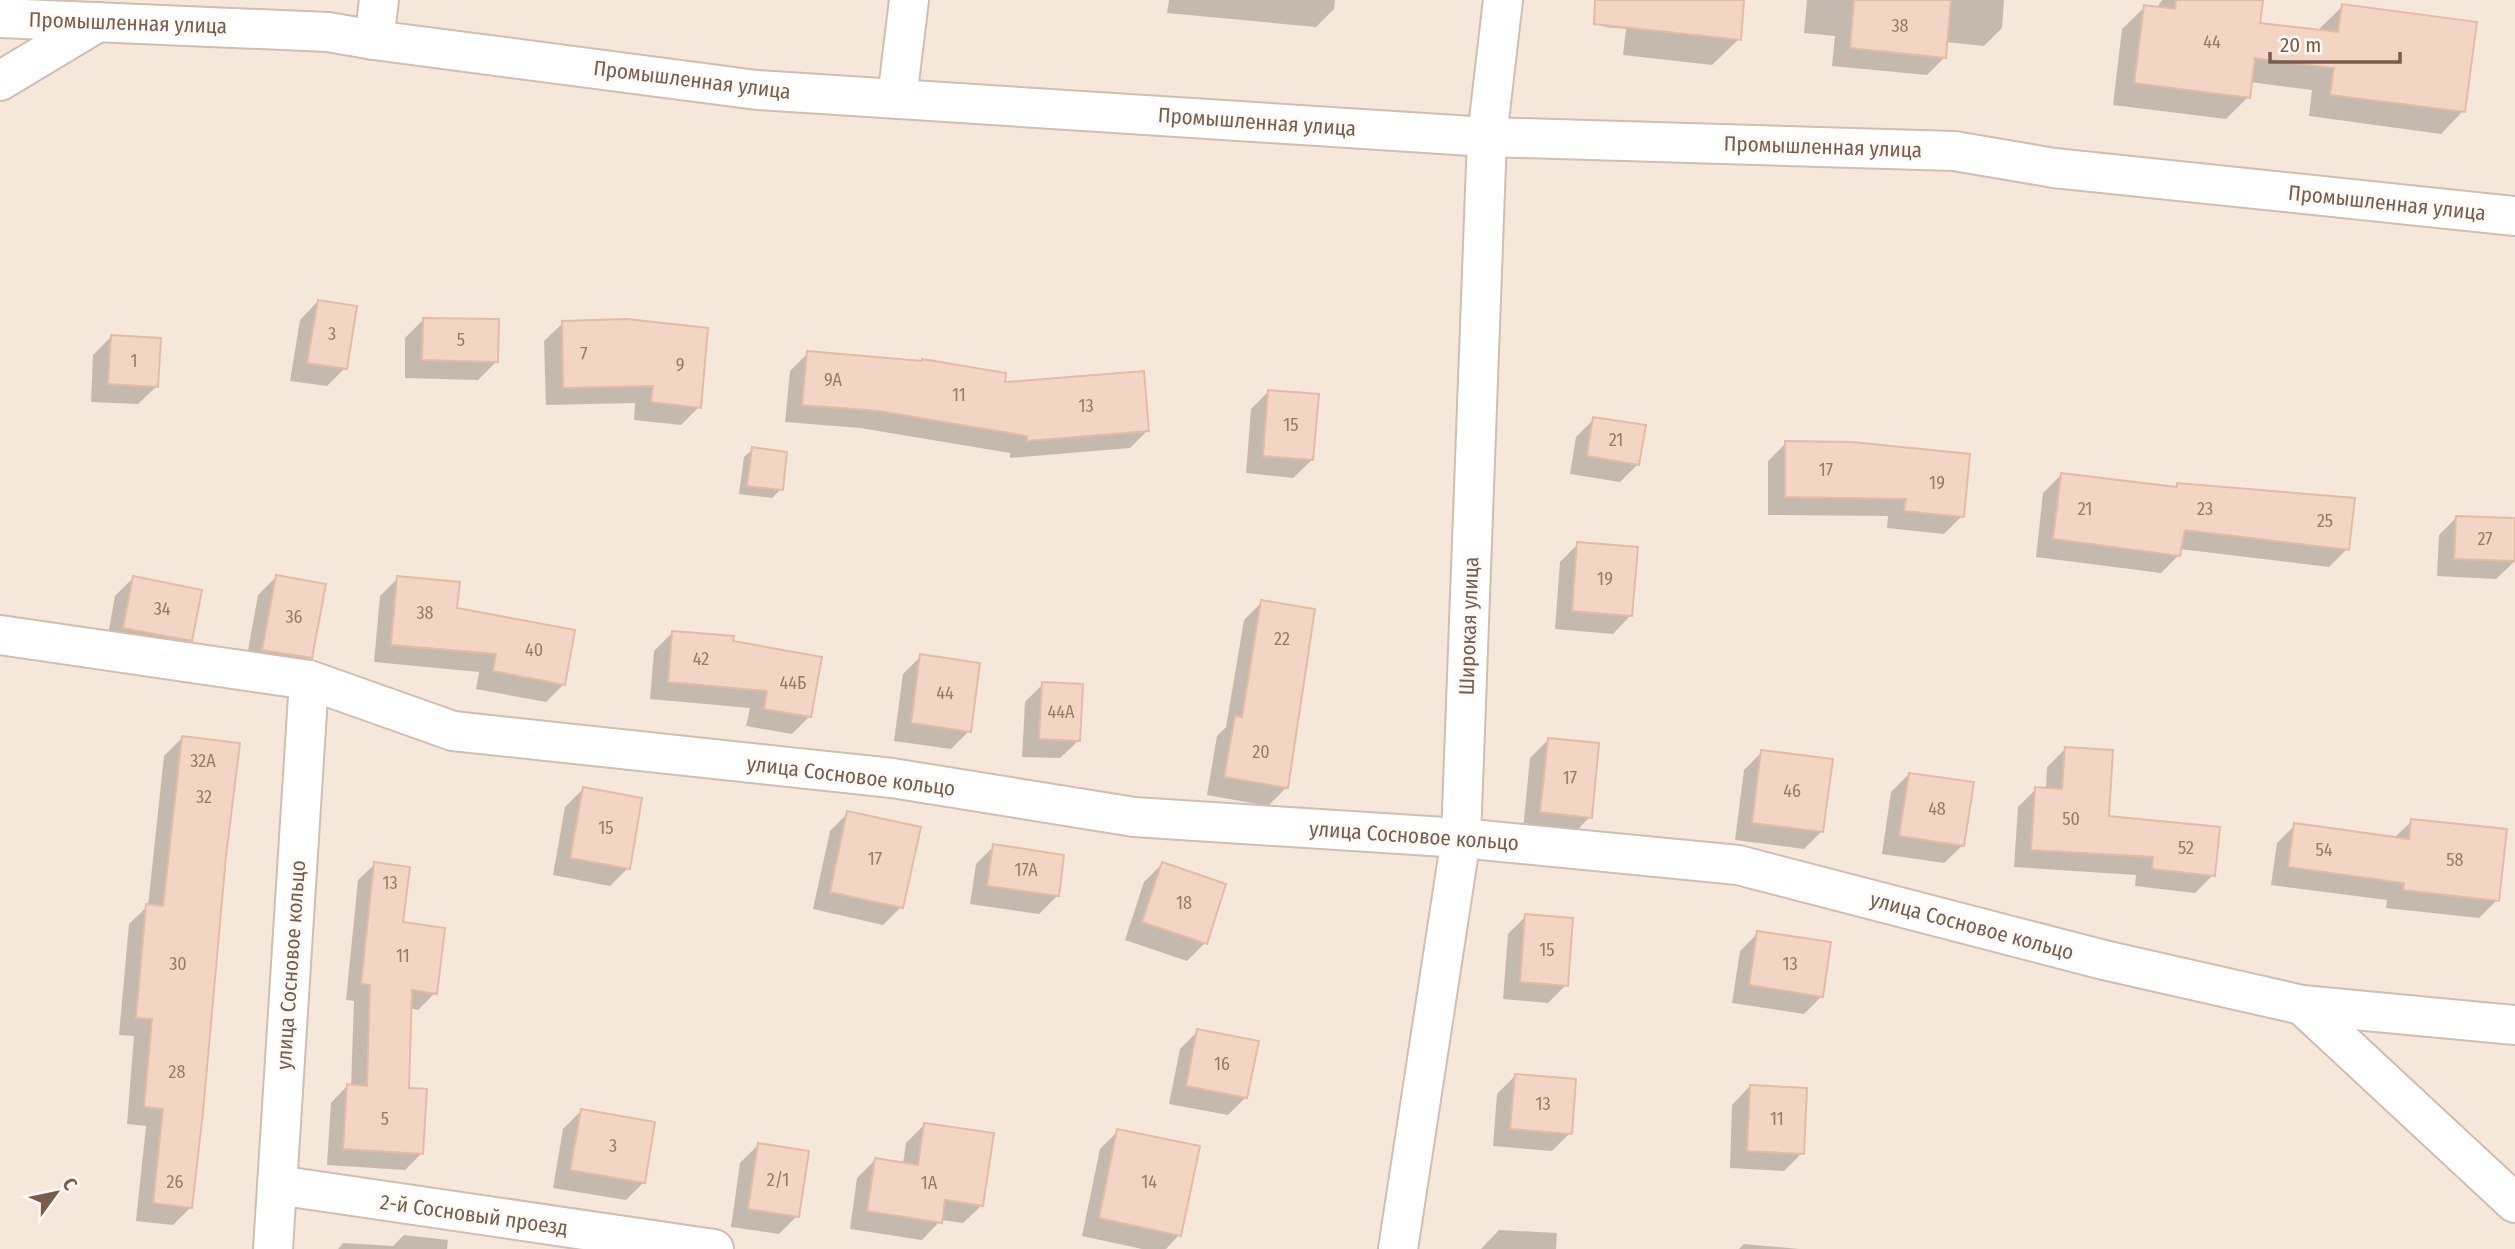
<svg xmlns="http://www.w3.org/2000/svg" width="2515" height="1249" viewBox="0 0 2515 1249" font-family="'Fira Sans Condensed',sans-serif">
	<style>
		.residential { fill: #f5e8da }
		.shadow { fill: #0003 }
		.building { fill: #f3d5c3; stroke: #e6bba3; stroke-width: 2 }
		.lines { fill: none; stroke-linecap: round; stroke-linejoin: round }
		.street-casing { stroke: #d1beb0; stroke-width: 42 }
		.street { stroke: #fff; stroke-width: 38 }
		.labels { text-anchor: middle; dominant-baseline: central; stroke-width: 5; stroke-linejoin: round; paint-order: stroke }
		.number-label { font-size: 18px; fill: #987a6a }
		.street-label { font-size: 21px; fill: #7a5c4d; stroke: #fffaf3 }
	</style>
	<rect width="100%" height="100%" fill="#fdf6ec"/>
	<rect class="residential" x="0" y="0" width="2515" height="1249"/>
	<g class="shadow">
		<path d="M1169,0H1335L1334,9L1316,27L1167,13Z"/>
		<path d="M1607,0H1742L1739,39L1712,65L1623,55L1626,29L1604,27Z"/>
		<path d="M1807,0H2004L2002,28L1984,46L1946,42L1945,57L1927,75L1832,66L1835,36L1804,33Z"/>
		<path d="M2162,0H2262L2258,25L2320,32V28L2343,6L2463,111L2441,134L2309,116L2312,90L2250,82L2248,97L2226,119L2113,105L2122,29L2145,7L2156,9Z"/>
		<path d="M318,301L345,368L327,386L290,381L300,320Z"/>
		<path d="M423,320L496,362L478,380L405,378V338Z"/>
		<path d="M563,323L699,407L681,425L634,420L635,403L546,405L544,341Z"/>
		<path d="M111,337L157,386L138,404L91,402L93,355Z"/>
		<path d="M808,353L1003,384L1148,430L1130,448L1010,458V453L860,428L785,422L790,371Z"/>
		<path d="M1269,391L1312,460L1293,478L1246,473L1251,409Z"/>
		<path d="M1594,419L1638,464L1620,482L1570,474L1576,437Z"/>
		<path d="M1786,443L1962,516L1944,534L1887,528L1888,516L1768,515V461Z"/>
		<path d="M753,449L781,489L772,498L739,494L744,457Z"/>
		<path d="M2061,475L2174,488L2178,485L2347,549L2329,567L2180,549L2179,555L2161,573L2036,557L2043,493Z"/>
		<path d="M2457,517L2515,520V561L2496,579L2437,576L2439,535Z"/>
		<path d="M1578,544L1631,615L1613,634L1555,629L1560,562Z"/>
		<path d="M276,577L310,657L292,676L245,667L258,595Z"/>
		<path d="M133,578L190,640L172,658L106,646L115,596Z"/>
		<path d="M398,578L564,684L546,702L476,689L479,672L374,662L380,596Z"/>
		<path d="M1262,602L1286,788L1268,806L1207,795L1217,736L1226,727L1244,620Z"/>
		<path d="M672,633L732,643L810,716L792,734L746,726L750,708L650,699L654,651Z"/>
		<path d="M921,656L969,731L951,749L894,741L903,674Z"/>
		<path d="M1043,684L1079,740L1060,758L1022,757L1025,702Z"/>
		<path d="M182,738L224,856L191,1207L173,1225L136,1221L146,1126L127,1124L134,1036L119,1035L129,924L148,906L164,756Z"/>
		<path d="M1548,740L1590,817L1572,835L1523,830L1530,758Z"/>
		<path d="M2065,749L2107,817L2213,875L2195,893L2135,886L2136,875L2014,867L2018,807L2036,789H2046L2047,767Z"/>
		<path d="M1762,752L1822,831L1804,849L1735,840L1744,770Z"/>
		<path d="M1909,774L1963,845L1944,863L1882,854L1891,792Z"/>
		<path d="M583,789L628,868L610,886L553,875L565,807Z"/>
		<path d="M848,813L901,907L883,925L813,909L830,831Z"/>
		<path d="M2412,821L2497,900L2479,918L2386,908L2387,900L2271,885L2277,843L2295,825L2394,838Z"/>
		<path d="M994,846L1057,896L1039,914L970,904L976,864Z"/>
		<path d="M375,864L401,924L435,993L418,1010L410,1008L407,1089L422,1153L405,1170L327,1165L331,1103L347,1086H351L354,1001L346,1000L358,880Z"/>
		<path d="M1162,864L1205,943L1187,961L1125,940L1144,882Z"/>
		<path d="M1526,916L1566,985L1548,1003L1503,999L1508,934Z"/>
		<path d="M1758,933L1822,996L1804,1014L1732,1003L1740,951Z"/>
		<path d="M1198,1031L1246,1097L1228,1115L1169,1104L1180,1049Z"/>
		<path d="M1515,1076L1570,1133L1552,1151L1493,1146L1497,1094Z"/>
		<path d="M1750,1086L1802,1153L1784,1171L1730,1168L1732,1105Z"/>
		<path d="M581,1111L644,1182L626,1200L553,1188L563,1129Z"/>
		<path d="M924,1125L982,1205L963,1223L941,1220L922,1240L850,1229L857,1178L875,1160L903,1164L906,1143Z"/>
		<path d="M1118,1131L1179,1235L1166,1249H1142L1082,1236L1100,1149Z"/>
		<path d="M758,1145L797,1216L779,1234L731,1227L740,1163Z"/>
		<path d="M1499,1230L1557,1233L1556,1249H1481Z"/>
		<path d="M404,1235L448,1240L447,1249H338L343,1243L393,1246Z"/>
		<path d="M1744,1244L1799,1249H1739Z"/>
	</g>
	<g class="building">
		<path d="M1595,0H1744L1741,40L1594,24Z"/>
		<path d="M1854,0H1951L1946,58L1850,48Z"/>
		<path d="M2176,0H2263L2260,23L2338,32L2342,4L2477,22L2465,112L2330,95L2334,68L2255,58L2250,98L2134,83L2144,5L2175,9Z"/>
		<path d="M318,300L357,306L347,369L307,363Z"/>
		<path d="M423,318L499,319L498,362L422,360Z"/>
		<path d="M627,319L708,328L701,408L651,402L653,386L563,388L562,321Z"/>
		<path d="M111,335L161,338L158,387L108,384Z"/>
		<path d="M807,351L922,361V359L1006,373L1005,382L1144,371L1149,431L1027,441V436L879,411L802,405Z"/>
		<path d="M1268,390L1319,394L1313,460L1263,456Z"/>
		<path d="M1593,417L1646,425L1639,465L1587,456Z"/>
		<path d="M1785,441L1852,442L1970,454L1964,517L1904,511L1906,499L1785,497Z"/>
		<path d="M752,447L787,452L783,490L747,486Z"/>
		<path d="M2061,473L2177,487V483L2355,498L2349,550L2185,530L2180,556L2053,539Z"/>
		<path d="M2456,516L2515,518V561L2454,559Z"/>
		<path d="M1577,542L1638,547L1632,616L1572,611Z"/>
		<path d="M276,575L326,584L312,658L262,650Z"/>
		<path d="M133,576L202,590L192,641L123,628Z"/>
		<path d="M397,576L460,582L457,608L575,630L565,685L493,671L496,654L391,645Z"/>
		<path d="M1261,600L1315,609L1288,788L1224,777L1235,716L1242,717Z"/>
		<path d="M672,631L734,636L733,641L822,657L811,717L764,709L767,691L668,682Z"/>
		<path d="M920,654L980,663L971,732L911,723Z"/>
		<path d="M1042,682L1083,684L1080,741L1039,739Z"/>
		<path d="M182,736L240,743L226,856L203,1112L192,1208L153,1203L163,1109L144,1107L152,1019L136,1018L146,904L163,906Z"/>
		<path d="M1548,738L1599,743L1592,818L1540,812Z"/>
		<path d="M2065,747L2113,750L2109,816L2220,827L2215,876L2152,869L2153,857L2031,850L2035,787L2062,789Z"/>
		<path d="M1761,750L1833,759L1823,832L1752,823Z"/>
		<path d="M1909,773L1974,782L1964,846L1899,836Z"/>
		<path d="M583,787L642,798L630,869L570,858Z"/>
		<path d="M847,811L921,827L903,908L830,892Z"/>
		<path d="M2411,819L2507,829L2499,901L2403,890L2404,883L2288,867L2294,823L2409,839Z"/>
		<path d="M993,844L1064,855L1059,896L987,886Z"/>
		<path d="M374,862L410,867L403,922L445,928L437,994L412,990L409,1088L427,1089L423,1154L343,1149L347,1084L367,1086L370,985L361,984Z"/>
		<path d="M1162,862L1226,884L1207,944L1142,922Z"/>
		<path d="M1525,914L1573,918L1568,986L1520,982Z"/>
		<path d="M1757,931L1831,942L1823,997L1749,985Z"/>
		<path d="M1197,1029L1259,1041L1247,1098L1186,1086Z"/>
		<path d="M1515,1074L1576,1079L1572,1134L1510,1129Z"/>
		<path d="M1750,1085L1807,1088L1804,1154L1747,1151Z"/>
		<path d="M581,1109L655,1122L645,1183L570,1170Z"/>
		<path d="M924,1123L994,1133L983,1206L945,1200L942,1223L867,1211L875,1158L918,1165Z"/>
		<path d="M1117,1129L1200,1146L1181,1236L1099,1218Z"/>
		<path d="M758,1143L809,1151L799,1217L748,1209Z"/>
	</g>
	<g class="lines">
		<defs>
			<g id="street">
				<path d="M0,18L328,32L374,40L757,90L1487,137L1954,151L2054,168L2515,216"/>
				<path d="M374,40L379,0"/>
				<path d="M0,81L98,22"/>
				<path d="M897,99L909,0"/>
				<path d="M0,635L309,680L453,731L892,778L1134,817L1461,838L1738,865L2104,960L2302,1005L2515,1025"/>
				<path d="M2302,1005L2515,1203"/>
				<path d="M277,1185L714,1249"/>
				<path d="M273,1249L309,680"/>
				<path d="M1398,1249L1461,838L1487,137L1503,0"/>
			</g>
		</defs>
		<use href="#street" class="street-casing"/>
		<use href="#street" class="street"/>
	</g>
	<g class="labels">
		<g class="number-label">
			<text x="1900" y="26">38</text>
			<text x="2212" y="42">44</text>
			<text x="332" y="334">3</text>
			<text x="461" y="340">5</text>
			<text x="584" y="354">7</text>
			<text x="134" y="361">1</text>
			<text x="680" y="365">9</text>
			<text x="833" y="380">9А</text>
			<text x="959" y="395">11</text>
			<text x="1086" y="406">13</text>
			<text x="1291" y="425">15</text>
			<text x="1616" y="440">21</text>
			<text x="1826" y="470">17</text>
			<text x="1937" y="483">19</text>
			<text x="2085" y="509">21</text>
			<text x="2205" y="509">23</text>
			<text x="2325" y="521">25</text>
			<text x="2485" y="539">27</text>
			<text x="1605" y="579">19</text>
			<text x="162" y="609">34</text>
			<text x="425" y="613">38</text>
			<text x="294" y="617">36</text>
			<text x="1282" y="639">22</text>
			<text x="534" y="650">40</text>
			<text x="701" y="659">42</text>
			<text x="793" y="683">44Б</text>
			<text x="945" y="693">44</text>
			<text x="1061" y="712">44А</text>
			<text x="1261" y="752">20</text>
			<text x="203" y="761">32А</text>
			<text x="1570" y="778">17</text>
			<text x="1792" y="791">46</text>
			<text x="204" y="797">32</text>
			<text x="1937" y="809">48</text>
			<text x="2071" y="819">50</text>
			<text x="606" y="828">15</text>
			<text x="2186" y="848">52</text>
			<text x="2324" y="850">54</text>
			<text x="875" y="859">17</text>
			<text x="2455" y="860">58</text>
			<text x="1026" y="870">17А</text>
			<text x="390" y="883">13</text>
			<text x="1184" y="903">18</text>
			<text x="1547" y="950">15</text>
			<text x="403" y="956">11</text>
			<text x="178" y="964">30</text>
			<text x="1790" y="964">13</text>
			<text x="1222" y="1064">16</text>
			<text x="177" y="1072">28</text>
			<text x="1543" y="1104">13</text>
			<text x="385" y="1119">5</text>
			<text x="1777" y="1119">11</text>
			<text x="613" y="1146">3</text>
			<text x="778" y="1180">2/1</text>
			<text x="175" y="1182">26</text>
			<text x="1149" y="1182">14</text>
			<text x="929" y="1183">1А</text>
		</g>
		<g class="street-label">
			<text transform="translate(128 23) rotate(2)">Промышленная улица</text>
			<text transform="translate(692 80) rotate(7)">Промышленная улица</text>
			<text transform="translate(1257 122) rotate(4)">Промышленная улица</text>
			<text transform="translate(1823 147) rotate(2)">Промышленная улица</text>
			<text transform="translate(2387 203) rotate(6)">Промышленная улица</text>
			<text transform="translate(1469 626) rotate(-88)">Широкая улица</text>
			<text transform="translate(851 776) rotate(7)">улица Сосновое кольцо</text>
			<text transform="translate(1414 836) rotate(4)">улица Сосновое кольцо</text>
			<text transform="translate(1972 926) rotate(15)">улица Сосновое кольцо</text>
			<text transform="translate(291 965) rotate(-86)">улица Сосновое кольцо</text>
			<text transform="translate(474 1215) rotate(8)">2-й Сосновый проезд</text>
		</g>
	</g>
	<g transform="translate(56 1193) rotate(57)" stroke="#fffaf3" stroke-width="5" paint-order="stroke">
	<path d="M0-5L12 26L0 18L-12 26Z" fill="#7a5c4d"/>
	<text y="-10" font-size="19" font-weight="bold" text-anchor="middle" fill="#7a5c4d">С</text>
	</g>
	<path d="M2270 52v10h130v-10" fill="none" stroke="#7a5c4d" stroke-width="3.5"/>
	<text x="2280" y="52" font-size="21" fill="#7a5c4d" stroke="#fffaf3" stroke-width="5" paint-order="stroke">20 m</text>
</svg>
